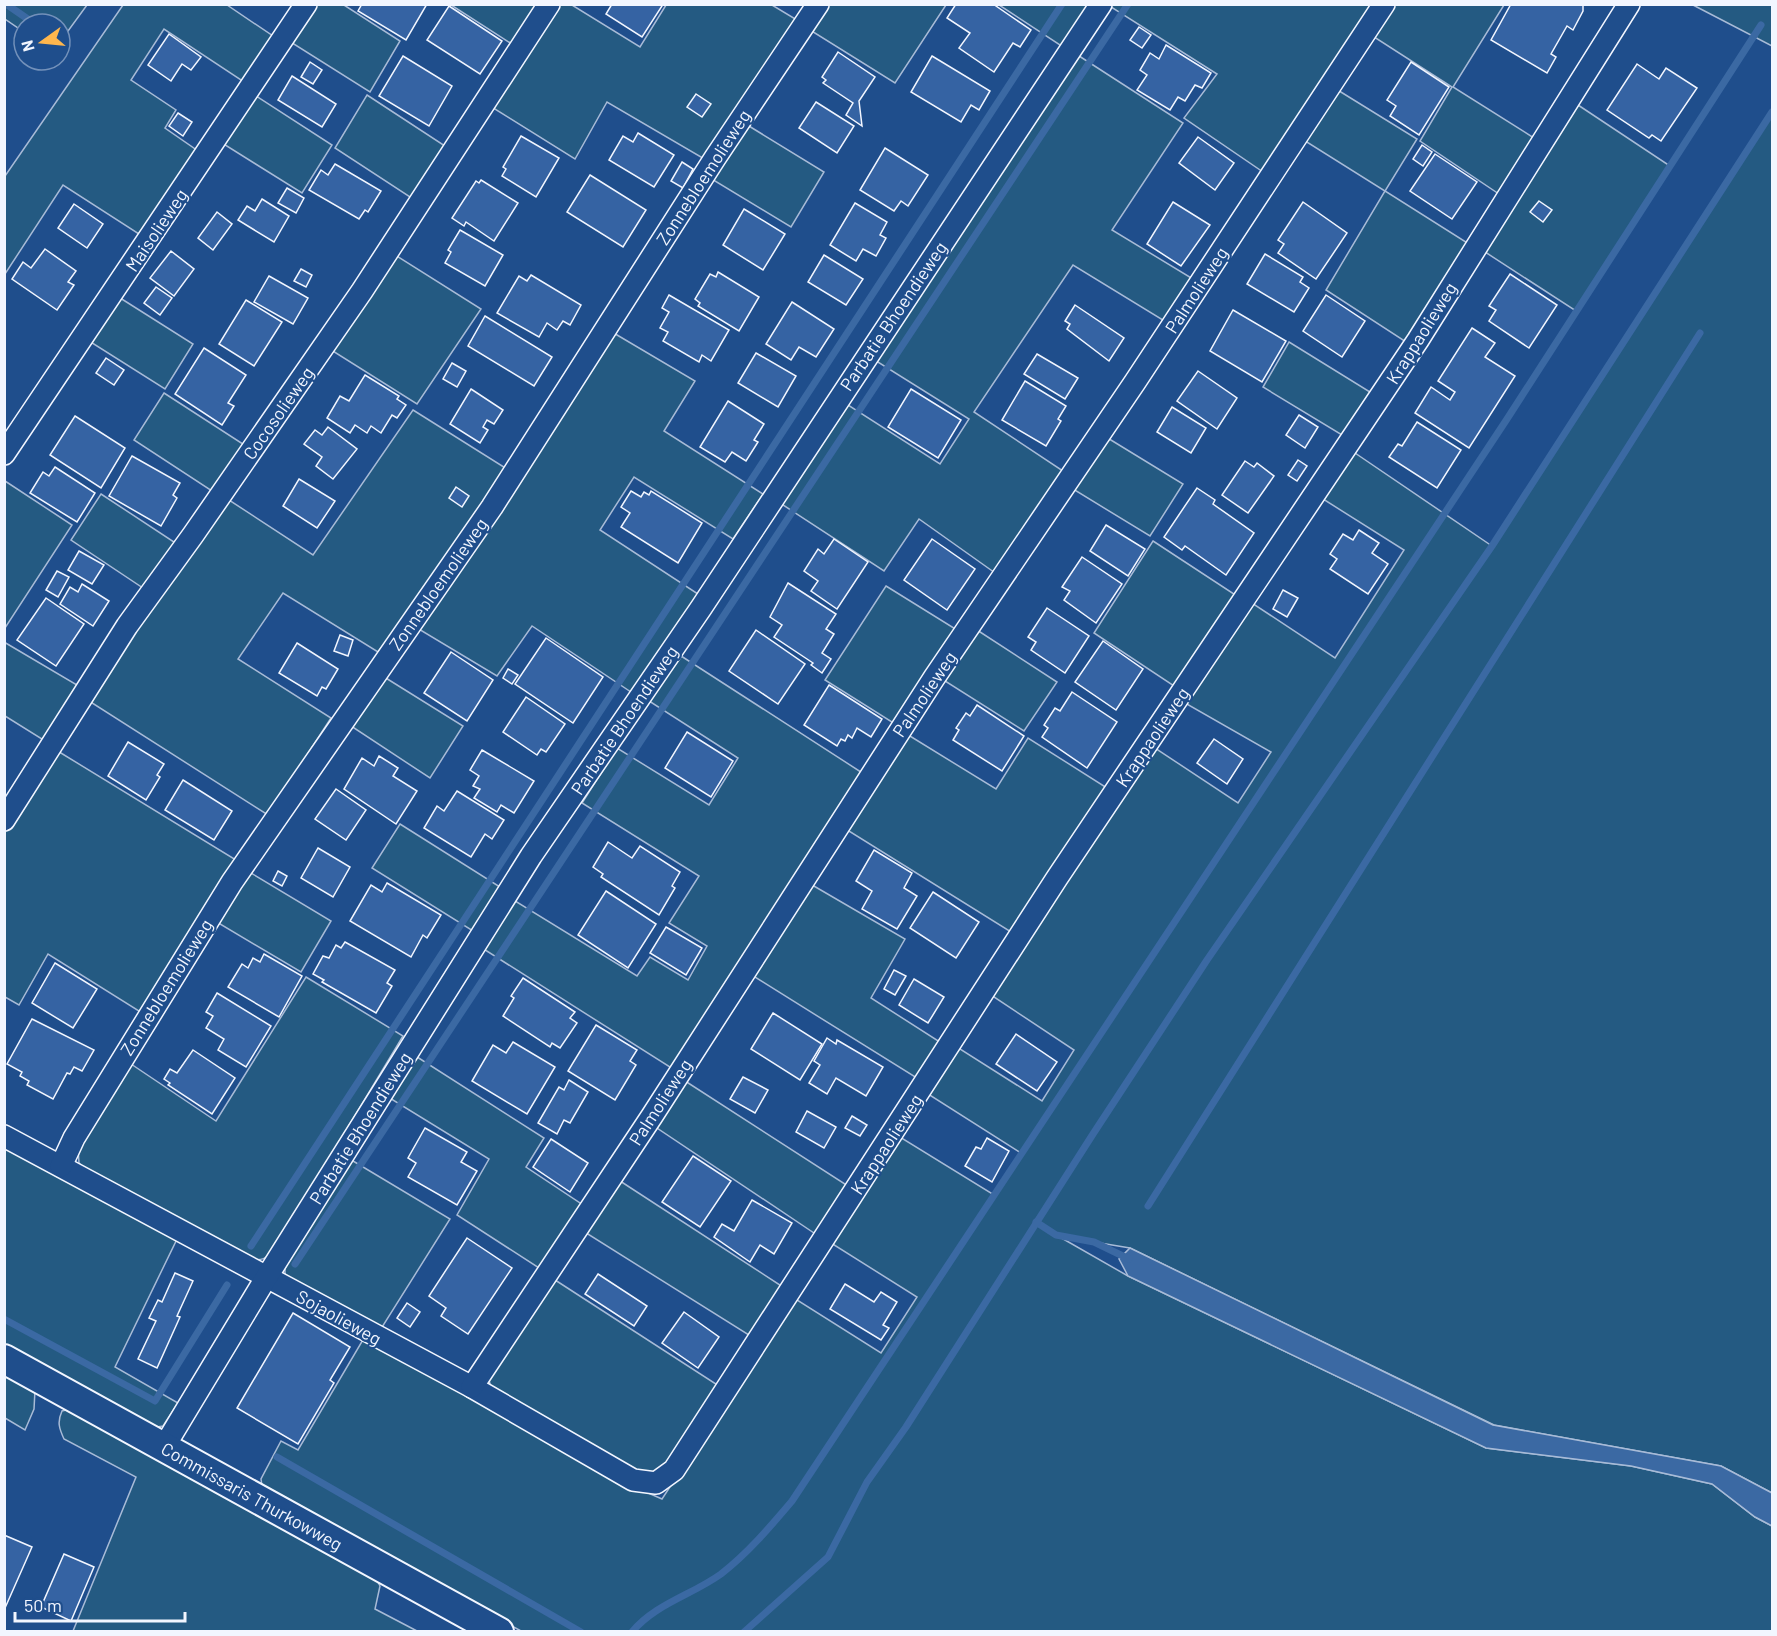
<svg xmlns="http://www.w3.org/2000/svg" width="1777" height="1636" viewBox="0 0 1777 1636" font-family="Barlow,sans-serif">
	<style>
		.green { fill: #245a82; stroke: #a8bbd7; stroke-width: 1.5 }
		.water { fill: #3b69a3; stroke: #a8bbd7; stroke-width: 1.5 }
		.lines { fill: none; stroke-linecap: round; stroke-linejoin: round }
		.stream { stroke: #3b69a3; stroke-width: 7 }
		.building { fill: #3563a3; stroke: #f2f6ff; stroke-width: 1.5 }
		.street-casing { stroke: #f2f6ff; stroke-width: 24 }
		.secondary-casing { stroke: #f2f6ff; stroke-width: 32 }
		.street { stroke: #1f4e8c; stroke-width: 21 }
		.secondary { stroke: #1f4e8c; stroke-width: 28 }
		.labels { text-anchor: middle; dominant-baseline: central; stroke-width: 4.5; stroke-linejoin: round; paint-order: stroke }
		.street-label { font-size: 18px; fill: #f2f6ff; stroke: #1f4e8c }
	</style>
	<rect width="100%" height="100%" fill="#1f4e8c"/>
	<g class="green">
		<path d="M5,4H87V5L60,42V24H24V32L5,19Z"/>
		<path d="M312,4L344,5L400,41L370,92L289,41Z"/>
		<path d="M1112,4L1378,5L1266,174L1184,118L1217,74L1111,7Z"/>
		<path d="M123,5H227L276,38L247,84L164,29L131,80L176,110L165,128L198,151L142,236L63,185L5,274V176Z"/>
		<path d="M451,5H541L515,46Z"/>
		<path d="M555,5H572L640,47L666,5H772L797,20L706,160L607,102L575,159L490,106Z"/>
		<path d="M827,5H946L895,83L810,30Z"/>
		<path d="M999,5H1092L1063,47Z"/>
		<path d="M1391,5H1504L1453,87L1534,138L1499,194L1420,141L1452,87L1371,35Z"/>
		<path d="M1693,5H1772V46Z"/>
		<path d="M1076,54L1183,123L1112,230L1193,279L1166,322L1073,265L974,412L1066,473L998,575L919,519L884,571L780,503L845,403L940,464L969,419L873,359Z"/>
		<path d="M1336,89L1417,139L1385,191L1469,244L1406,342L1326,290L1385,191L1302,139Z"/>
		<path d="M253,94L332,145L302,193L222,143Z"/>
		<path d="M367,95L445,146L413,199L335,148Z"/>
		<path d="M1575,103L1670,166L1576,311L1482,250Z"/>
		<path d="M1772,112V1493L1721,1466L1494,1425L1130,1248L1058,1236L1128,1276L1486,1448L1631,1466L1712,1484L1755,1517L1772,1526V1631H521L269,1492L262,1486L261,1479L281,1441L298,1450L364,1338L630,1485L662,1499L794,1298L881,1353L917,1297L831,1243L900,1137L994,1195L1021,1153L928,1094L957,1047L1042,1101L1074,1050L991,995L1152,746L1238,803L1271,752L1185,703L1252,603L1335,658L1404,550L1323,499L1352,451L1492,546Z"/>
		<path d="M744,123L824,172L791,227L710,178Z"/>
		<path d="M392,253L481,309L417,404L328,348Z"/>
		<path d="M117,296L193,344L165,389L89,341Z"/>
		<path d="M612,332L695,381L664,431L763,494L733,539L634,477L600,530L698,594L631,692L532,626L497,676L417,628Z"/>
		<path d="M1289,342L1370,392L1342,435L1263,387Z"/>
		<path d="M164,393L246,446L215,493L134,440Z"/>
		<path d="M413,410L507,469L443,569L378,652L283,593L238,659L331,718L268,815L89,701L226,498L313,555Z"/>
		<path d="M1106,437L1183,484L1150,536L1073,489Z"/>
		<path d="M5,481L72,525L5,628Z"/>
		<path d="M101,494L177,544L146,590L71,540Z"/>
		<path d="M1153,541L1240,598L1177,688L1094,633Z"/>
		<path d="M886,586L957,630L895,724L825,680Z"/>
		<path d="M977,630L1057,682L1024,731L945,681Z"/>
		<path d="M4,642L77,685L45,741L5,716Z"/>
		<path d="M678,654L864,774L673,1069L482,948L512,899L637,976L650,957L688,980L707,946L669,923L699,876L582,803L617,748L709,805L738,758L649,701Z"/>
		<path d="M381,675L463,726L430,778L348,724Z"/>
		<path d="M905,733L996,789L1028,738L1107,788L1011,932L844,828Z"/>
		<path d="M56,750L236,860L142,1013L48,954L19,1005L5,997L4,830Z"/>
		<path d="M400,824L500,887L473,931L372,868Z"/>
		<path d="M246,870L331,921L301,972L215,921Z"/>
		<path d="M807,882L905,939L871,998L943,1044L920,1080L750,974Z"/>
		<path d="M306,977L403,1036L274,1250C266,1259 262,1261 250,1259L86,1171L79,1163L78,1148L128,1062L216,1121Z"/>
		<path d="M414,1055L544,1138L526,1167L583,1205L539,1268L457,1215L489,1159L388,1097Z"/>
		<path d="M682,1079L848,1186L817,1235L654,1126Z"/>
		<path d="M4,1143L178,1237L115,1367L178,1403L163,1426L157,1427L5,1347Z"/>
		<path d="M348,1158L450,1219L379,1332L285,1275V1268Z"/>
		<path d="M617,1179L783,1287L752,1337L583,1231Z"/>
		<path d="M552,1278L719,1386L674,1457L654,1472L641,1473L491,1388L489,1380Z"/>
		<path d="M5,1371L35,1390L34,1409L25,1430L5,1418Z"/>
		<path d="M70,1409L375,1577L380,1586L375,1609L417,1631H73L136,1477L64,1439C59,1428 57,1422 62,1411Z"/>
	</g>
	<path class="water" d="M1130,1248L1493,1425L1721,1466L1772,1493V1526L1755,1517L1712,1484L1631,1466L1486,1448L1128,1276L1119,1259Z"/>
	<g class="lines">
		<g class="stream">
			<path d="M6,4L35,24"/>
			<path d="M1148,1206L1700,333"/>
			<path d="M1036,1222L1056,1235L1094,1242L1129,1259"/>
			<path d="M251,1246L1062,4"/>
			<path d="M295,1264L1128,4"/>
			<path d="M4,1319L155,1401L227,1285"/>
			<path d="M277,1457L581,1632"/>
			<path d="M632,1632C655,1604 692,1595 721,1574C748,1553 770,1527 792,1501L1507,419L1761,25"/>
			<path d="M744,1632L828,1557L867,1482L906,1427L1093,1134L1207,960L1492,546L1772,112"/>
		</g>
	</g>
	<g class="building">
		<path d="M362,4H427L406,40L358,11Z"/>
		<path d="M612,4H659L662,6L642,37L606,14Z"/>
		<path d="M956,4H993L1031,30L1020,47L1013,43L994,72L959,48L970,33L947,18Z"/>
		<path d="M1511,4H1583V11L1573,30L1567,26L1551,54L1556,57L1547,73L1491,40Z"/>
		<path d="M449,6L502,41L480,74L427,40Z"/>
		<path d="M1139,27L1151,35L1142,48L1130,40Z"/>
		<path d="M169,34L201,57L191,70L182,64L171,81L148,65Z"/>
		<path d="M1166,45L1211,73L1202,88L1195,85L1185,101L1178,97L1170,110L1137,90L1147,75L1140,70L1150,53L1159,59Z"/>
		<path d="M838,52L875,77L859,101L862,126L846,115L853,103L823,83L826,80L822,77Z"/>
		<path d="M403,56L452,86L429,126L379,96Z"/>
		<path d="M932,56L990,91L979,110L971,105L961,122L911,92Z"/>
		<path d="M310,62L322,70L313,84L301,77Z"/>
		<path d="M1411,62L1449,87L1419,135L1390,116L1396,106L1387,100Z"/>
		<path d="M1637,64L1659,79L1666,68L1697,88L1661,141L1652,135L1649,138L1607,110Z"/>
		<path d="M292,76L336,104L322,127L278,100Z"/>
		<path d="M696,94L711,104L702,117L687,107Z"/>
		<path d="M816,102L854,126L837,153L799,128Z"/>
		<path d="M178,113L192,122L183,136L169,126Z"/>
		<path d="M638,133L674,155L654,187L609,160L623,136L633,142Z"/>
		<path d="M521,136L559,158L536,197L502,176L506,169L503,167Z"/>
		<path d="M1198,137L1234,163L1215,190L1179,163Z"/>
		<path d="M1422,145L1432,152L1423,166L1413,159Z"/>
		<path d="M885,148L928,175L908,206L901,201L894,211L860,190Z"/>
		<path d="M1435,154L1477,182L1452,219L1410,191Z"/>
		<path d="M682,162L693,169L683,188L671,181Z"/>
		<path d="M335,164L381,191L368,212L365,210L359,219L309,190L321,170L328,175Z"/>
		<path d="M590,175L646,210L623,247L567,212Z"/>
		<path d="M481,180L518,203L494,241L466,222L464,226L452,218L476,181L479,183Z"/>
		<path d="M287,188L304,198L296,213L278,203Z"/>
		<path d="M262,199L289,216L274,242L238,220L247,206L255,211Z"/>
		<path d="M1539,201L1552,210L1543,222L1530,212Z"/>
		<path d="M1173,202L1210,225L1181,266L1147,244Z"/>
		<path d="M1303,202L1347,233L1316,279L1278,253L1284,244L1278,240Z"/>
		<path d="M855,203L887,222L880,235L886,238L876,256L863,249L856,261L830,245Z"/>
		<path d="M74,204L103,224L87,248L58,228Z"/>
		<path d="M744,209L785,234L763,270L723,245Z"/>
		<path d="M217,212L232,224L213,250L198,238Z"/>
		<path d="M460,230L503,255L485,286L445,263L451,252L448,250Z"/>
		<path d="M45,249L76,271L68,282L74,285L57,310L12,279L23,262L31,268Z"/>
		<path d="M171,251L194,269L174,296L150,278Z"/>
		<path d="M1265,254L1303,277L1300,282L1309,288L1294,312L1247,284Z"/>
		<path d="M824,255L863,279L846,305L808,282Z"/>
		<path d="M301,269L312,275L306,287L294,281Z"/>
		<path d="M718,272L759,297L739,331L698,306L700,303L695,299L710,274L716,277Z"/>
		<path d="M1510,274L1557,305L1529,348L1489,321L1496,310L1489,306Z"/>
		<path d="M531,275L581,305L570,325L563,321L557,330L547,323L539,337L497,313L519,276L527,281Z"/>
		<path d="M269,276L308,298L293,324L254,302Z"/>
		<path d="M156,287L172,298L160,315L144,303Z"/>
		<path d="M669,295L729,330L711,361L702,355L699,362L663,341L668,332L660,328L669,312L662,308Z"/>
		<path d="M1326,295L1365,321L1342,357L1303,331Z"/>
		<path d="M246,300L282,322L254,366L219,344Z"/>
		<path d="M792,302L834,329L816,357L799,347L791,360L766,344Z"/>
		<path d="M1075,305L1124,338L1109,361L1067,329L1070,324L1065,321Z"/>
		<path d="M1233,310L1286,341L1262,382L1210,351Z"/>
		<path d="M485,316L552,357L534,386L468,346Z"/>
		<path d="M1472,328L1495,343L1485,357L1515,376L1469,448L1415,413L1431,387L1450,400L1455,392L1438,381Z"/>
		<path d="M204,348L246,375L228,403L234,406L222,425L175,394Z"/>
		<path d="M756,353L796,376L778,407L738,383Z"/>
		<path d="M1037,354L1078,378L1065,399L1024,374Z"/>
		<path d="M106,358L124,370L114,385L96,373Z"/>
		<path d="M452,363L466,371L457,387L443,379Z"/>
		<path d="M1198,371L1237,398L1217,429L1177,401Z"/>
		<path d="M365,375L399,396L397,399L406,405L397,418L392,415L381,433L371,426L367,433L355,425L350,433L327,418L340,396L349,401Z"/>
		<path d="M1025,381L1066,406L1058,419L1061,421L1046,446L1002,420Z"/>
		<path d="M471,389L503,410L494,424L487,420L483,427L488,430L480,443L450,424Z"/>
		<path d="M911,389L961,420L938,458L888,427Z"/>
		<path d="M728,401L764,424L754,440L758,442L746,461L732,452L725,462L700,447Z"/>
		<path d="M1172,407L1206,428L1191,453L1157,432Z"/>
		<path d="M1299,415L1318,427L1305,448L1286,435Z"/>
		<path d="M75,416L125,448L101,488L50,455Z"/>
		<path d="M1417,422L1461,450L1437,488L1389,457L1398,444L1402,446Z"/>
		<path d="M328,427L357,449L333,479L316,466L322,457L304,444L315,430L322,435Z"/>
		<path d="M132,456L180,483L173,495L177,498L161,526L109,496Z"/>
		<path d="M1298,460L1307,466L1297,481L1288,475Z"/>
		<path d="M1245,461L1254,467L1257,463L1274,476L1248,513L1222,495Z"/>
		<path d="M55,467L95,493L77,522L30,493L43,472L49,476Z"/>
		<path d="M299,479L335,501L317,528L283,506Z"/>
		<path d="M456,487L469,496L462,507L449,498Z"/>
		<path d="M1197,488L1215,500L1213,504L1254,533L1226,575L1185,546L1182,550L1164,537Z"/>
		<path d="M631,491L641,497L644,492L649,495L651,491L702,523L678,563L621,527L630,513L621,507Z"/>
		<path d="M1106,525L1145,549L1128,576L1090,551Z"/>
		<path d="M1359,530L1379,543L1372,553L1388,564L1368,594L1330,569L1337,559L1330,554L1343,534L1353,540Z"/>
		<path d="M834,539L868,562L837,609L811,591L818,581L804,571L818,549L824,554Z"/>
		<path d="M932,539L975,569L947,610L904,580Z"/>
		<path d="M79,551L104,565L92,584L68,570Z"/>
		<path d="M1082,557L1122,584L1096,623L1064,600L1070,591L1062,587Z"/>
		<path d="M57,571L69,577L58,597L46,590Z"/>
		<path d="M788,583L836,614L826,629L834,634L822,653L831,659L822,673L811,665L813,663L774,637L782,625L770,617Z"/>
		<path d="M82,584L109,601L93,626L60,604L70,587L78,592Z"/>
		<path d="M1283,590L1298,598L1287,617L1273,609Z"/>
		<path d="M46,598L84,624L56,666L17,640Z"/>
		<path d="M1047,608L1089,636L1065,673L1031,650L1036,642L1028,637Z"/>
		<path d="M756,630L805,664L778,704L729,671Z"/>
		<path d="M340,635L353,640L348,656L334,651Z"/>
		<path d="M546,638L603,677L573,723L515,684Z"/>
		<path d="M1103,641L1143,669L1116,710L1075,682Z"/>
		<path d="M297,643L338,669L326,689L322,687L317,696L279,673Z"/>
		<path d="M451,652L493,680L467,721L424,693Z"/>
		<path d="M508,669L518,675L512,684L503,678Z"/>
		<path d="M829,685L882,719L871,737L857,728L852,738L848,735L845,741L841,739L837,746L804,725Z"/>
		<path d="M1072,692L1117,722L1087,768L1042,737L1048,728L1044,725L1055,708L1060,711Z"/>
		<path d="M526,697L565,724L546,752L541,749L537,755L503,732Z"/>
		<path d="M977,705L1024,736L1002,771L953,740L959,730L956,728L966,713L970,716Z"/>
		<path d="M687,732L733,761L711,797L665,768Z"/>
		<path d="M1214,739L1243,759L1227,784L1197,763Z"/>
		<path d="M128,742L164,764L157,775L160,777L146,800L108,776Z"/>
		<path d="M482,750L534,781L514,813L501,805L497,812L474,798L480,789L473,786L479,776L470,770Z"/>
		<path d="M379,756L398,768L393,776L417,791L396,824L344,789L362,758L374,766Z"/>
		<path d="M183,780L232,811L214,840L165,810Z"/>
		<path d="M336,789L366,810L346,840L315,819Z"/>
		<path d="M457,791L504,820L492,839L485,834L471,857L424,828L437,806L444,811Z"/>
		<path d="M608,842L632,858L640,846L680,872L672,886L675,888L659,915L601,877L603,874L593,867Z"/>
		<path d="M318,848L350,867L333,897L301,878Z"/>
		<path d="M874,850L912,873L904,888L917,896L897,929L862,909L872,891L856,881Z"/>
		<path d="M278,871L287,876L282,886L273,881Z"/>
		<path d="M387,883L441,915L427,938L423,935L411,957L350,921L371,885L382,892Z"/>
		<path d="M606,891L656,924L628,968L578,935Z"/>
		<path d="M933,892L979,922L956,958L910,928Z"/>
		<path d="M666,927L702,948L686,975L650,953Z"/>
		<path d="M345,942L395,970L387,983L392,986L376,1013L322,982L324,980L313,974L323,956L329,958L336,945L341,948Z"/>
		<path d="M264,954L302,976L279,1017L228,987L242,964L248,968L253,958L260,962Z"/>
		<path d="M55,963L97,989L73,1028L32,1003Z"/>
		<path d="M894,970L906,976L895,995L884,989Z"/>
		<path d="M523,978L575,1012L570,1018L577,1023L560,1048L552,1043L550,1047L503,1016L514,998L511,996Z"/>
		<path d="M914,979L944,997L928,1023L899,1005Z"/>
		<path d="M217,993L271,1026L246,1067L218,1050L224,1039L206,1028L213,1016L206,1012Z"/>
		<path d="M773,1013L822,1044L800,1080L751,1049Z"/>
		<path d="M32,1019L94,1050L82,1071L74,1067L70,1074L67,1073L53,1099L27,1085L29,1081L20,1076L22,1072L7,1064Z"/>
		<path d="M596,1025L637,1050L630,1061L636,1065L615,1100L568,1071Z"/>
		<path d="M1016,1034L1057,1062L1037,1091L996,1064Z"/>
		<path d="M827,1038L836,1044L837,1040L883,1067L866,1096L836,1078L827,1094L809,1083L820,1065L814,1061Z"/>
		<path d="M513,1042L555,1067L527,1114L472,1081L493,1045L506,1053Z"/>
		<path d="M193,1050L235,1078L212,1114L168,1085L170,1083L164,1079L170,1069L177,1073Z"/>
		<path d="M743,1077L768,1090L755,1113L730,1099Z"/>
		<path d="M569,1080L588,1092L570,1123L564,1120L557,1134L538,1123L559,1087L564,1090Z"/>
		<path d="M807,1111L836,1127L824,1148L796,1132Z"/>
		<path d="M852,1116L867,1125L860,1136L845,1128Z"/>
		<path d="M425,1128L467,1152L461,1162L477,1171L457,1205L408,1177L416,1163L408,1158Z"/>
		<path d="M987,1138L1009,1151L992,1182L965,1166L976,1147L981,1149Z"/>
		<path d="M551,1139L588,1163L570,1192L533,1167Z"/>
		<path d="M693,1156L731,1181L700,1227L662,1202Z"/>
		<path d="M752,1200L792,1223L774,1254L760,1245L750,1262L714,1237L722,1224L734,1231Z"/>
		<path d="M467,1238L512,1268L468,1334L441,1316L446,1308L429,1296Z"/>
		<path d="M175,1273L193,1281L177,1316L180,1317L157,1368L138,1359L156,1321L149,1318L158,1300L162,1302Z"/>
		<path d="M598,1274L647,1306L634,1326L585,1294Z"/>
		<path d="M845,1284L874,1302L881,1292L897,1302L883,1325L889,1328L881,1340L830,1309Z"/>
		<path d="M407,1303L420,1312L410,1327L397,1318Z"/>
		<path d="M684,1312L719,1337L698,1368L662,1343Z"/>
		<path d="M293,1313L350,1347L330,1380L334,1383L298,1444L237,1408Z"/>
		<path d="M4,1535L32,1547L5,1608L4,1607Z"/>
		<path d="M64,1554L94,1567L71,1621L41,1607Z"/>
	</g>
	<g class="lines">
		<defs>
			<g id="street">
				<path d="M4,454L306,4"/>
				<path d="M4,820L127,626L193,535L362,291L549,4"/>
				<path d="M4,1136L472,1387L633,1480L656,1483L674,1470L1057,878L1418,340L1629,4"/>
				<path d="M61,1166L74,1138L232,882L492,507L715,158L818,4"/>
				<path d="M472,1387L652,1116L934,678L1135,382L1384,4"/>
				<path d="M164,1447L266,1278L531,856L701,608L1101,4"/>
			</g>
			<path id="secondary" d="M4,1359L499,1632"/>
		</defs>
		<use href="#street" class="street-casing"/>
		<use href="#secondary" class="secondary-casing"/>
		<use href="#street" class="street"/>
		<use href="#secondary" class="secondary"/>
	</g>
	<g class="labels">
		<g class="street-label">
			<text transform="translate(703 177) rotate(-57)">Zonnebloemolieweg</text>
			<text transform="translate(156 230) rotate(-56)">Maisolieweg</text>
			<text transform="translate(1196 290) rotate(-57)">Palmolieweg</text>
			<text transform="translate(893 316) rotate(-56)">Parbatie Bhoendieweg</text>
			<text transform="translate(1421 333) rotate(-58)">Krappaolieweg</text>
			<text transform="translate(278 413) rotate(-55)">Cocosolieweg</text>
			<text transform="translate(438 584) rotate(-55)">Zonnebloemolieweg</text>
			<text transform="translate(924 694) rotate(-56)">Palmolieweg</text>
			<text transform="translate(624 720) rotate(-56)">Parbatie Bhoendieweg</text>
			<text transform="translate(1152 737) rotate(-56)">Krappaolieweg</text>
			<text transform="translate(166 987) rotate(-58)">Zonnebloemolieweg</text>
			<text transform="translate(660 1102) rotate(-57)">Palmolieweg</text>
			<text transform="translate(360 1128) rotate(-58)">Parbatie Bhoendieweg</text>
			<text transform="translate(886 1144) rotate(-57)">Krappaolieweg</text>
			<text transform="translate(339 1317) rotate(29)">Sojaolieweg</text>
			<text transform="translate(252 1496) rotate(29)">Commissaris Thurkowweg</text>
		</g>
	</g>
	<rect width="1777" height="1636" fill="none" stroke="#f2f6ff" stroke-width="12"/>
	<g transform="translate(42 42) rotate(255)"><circle r="28" fill="#1f4e8c" stroke="#7391ba" stroke-width="1.5"/>
	<path d="M0-4.5L10 22L0 15L-10 22Z" fill="#ffb74d"/>
	<text y="-9" font-size="16" font-weight="bold" text-anchor="middle" fill="#f2f6ff">N</text>
	</g>
	<path d="M15 1612v9h170v-9" fill="none" stroke="#f2f6ff" stroke-width="3"/>
	<text x="24" y="1612" font-size="18" fill="#f2f6ff" stroke="#1f4e8c" stroke-width="4.5" paint-order="stroke">50 m</text>
</svg>
